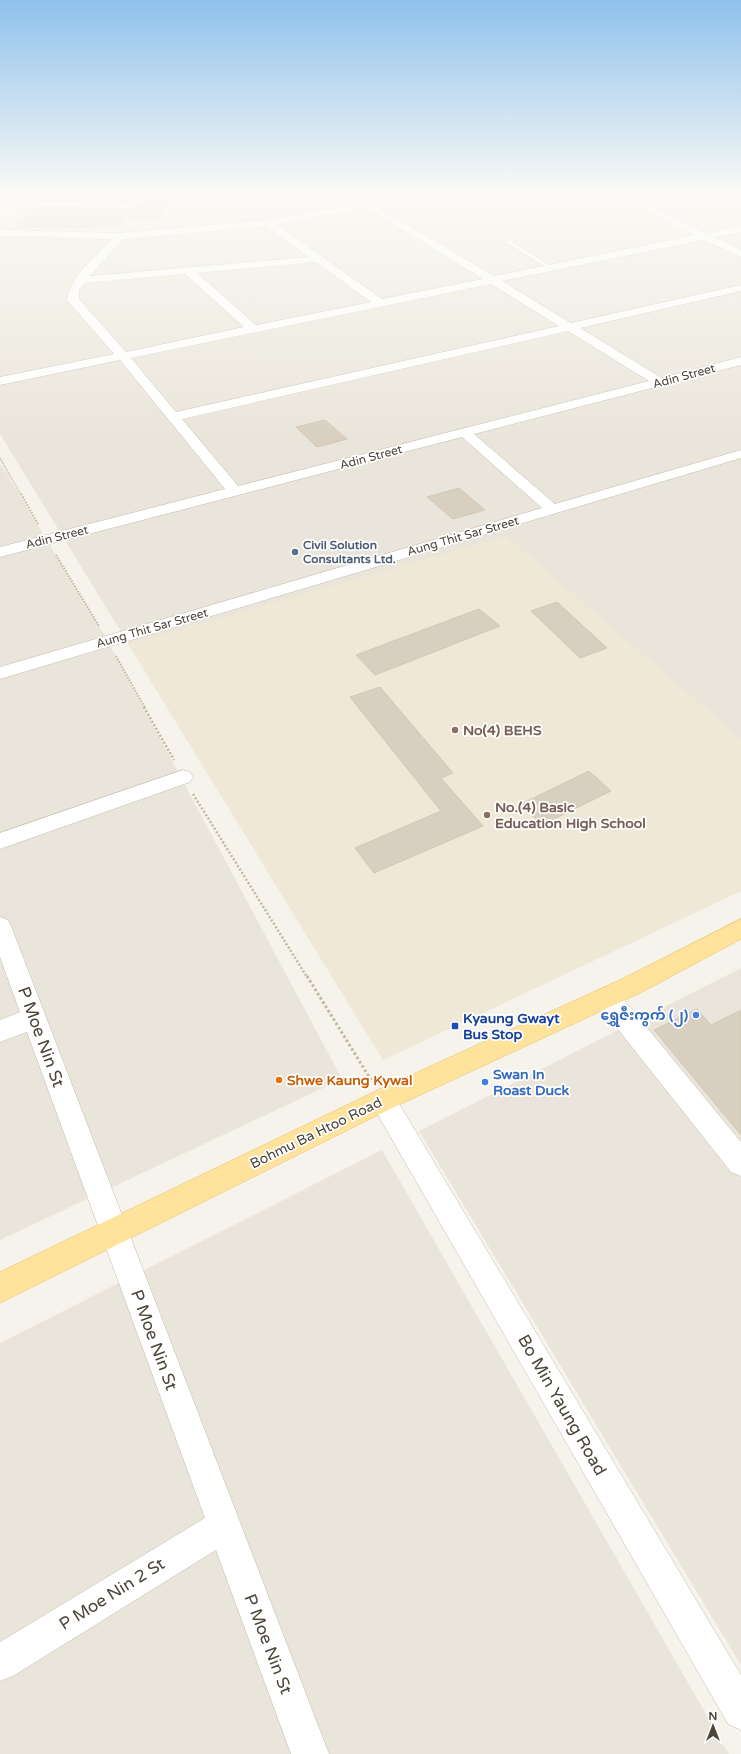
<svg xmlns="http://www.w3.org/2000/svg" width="741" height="1754" viewBox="0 0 741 1754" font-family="'Varela Round','Noto Sans Myanmar',sans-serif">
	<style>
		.residential { fill: #eae5da }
		.education { fill: #efe8d6 }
		.building { fill: #d8cfc1; stroke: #d3c7b4 }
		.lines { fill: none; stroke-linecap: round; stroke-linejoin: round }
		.service-casing { stroke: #c2bbae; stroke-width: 1 }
		.minor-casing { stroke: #c2bbae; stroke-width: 1 }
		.tertiary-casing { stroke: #c2bbae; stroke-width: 1 }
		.primary-casing { stroke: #e6c16a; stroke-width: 1 }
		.path-far3 { stroke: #c4b79f; stroke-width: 1.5; stroke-dasharray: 1 1; stroke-linecap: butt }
		.path-far2 { stroke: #c4b79f; stroke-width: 2; stroke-dasharray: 1.5 1.5; stroke-linecap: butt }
		.path-far1 { stroke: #c4b79f; stroke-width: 2.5; stroke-dasharray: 2 2; stroke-linecap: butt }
		.path { stroke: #c4b79f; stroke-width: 3; stroke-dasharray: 2.5 2.5; stroke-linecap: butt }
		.service { fill: #fff; fill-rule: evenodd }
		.minor { fill: #fff; fill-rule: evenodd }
		.tertiary { fill: #fff; fill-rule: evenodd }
		.primary { fill: #ffe39c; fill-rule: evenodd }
		.service-dot { fill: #5c6f8a; stroke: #fff; stroke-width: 1.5 }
		.education-dot { fill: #8d6e63; stroke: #fff; stroke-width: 1.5 }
		.shop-dot { fill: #3f7fe0; stroke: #fff; stroke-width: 1.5 }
		.transit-dot { fill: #1a4fb4; stroke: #fff; stroke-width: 1.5 }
		.food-dot { fill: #e8710a; stroke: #fff; stroke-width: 1.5 }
		.labels { text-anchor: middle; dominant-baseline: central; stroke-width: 3.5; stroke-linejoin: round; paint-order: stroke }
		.far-street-label { font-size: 12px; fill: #4b4439; stroke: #fff }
		.far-service-label { font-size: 12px; font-weight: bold; fill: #4e5e75; stroke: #fff; text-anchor: start }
		.education-label { font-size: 14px; font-weight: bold; fill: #785e54; stroke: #fff; text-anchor: start }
		.shop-label { font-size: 14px; font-weight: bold; fill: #366cbe; stroke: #fff; text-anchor: end }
		.transit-label { font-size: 14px; font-weight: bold; fill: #164399; stroke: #fff; text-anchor: start }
		.food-label { font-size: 14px; font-weight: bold; fill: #c56008; stroke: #fff; text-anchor: start }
		.street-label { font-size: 14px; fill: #4b4439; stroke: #fff }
		.near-street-label { font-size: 17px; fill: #4b4439; stroke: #fff }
	</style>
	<rect width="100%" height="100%" fill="#f6f3ec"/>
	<g class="residential">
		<path d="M33,195H741V891L383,1060L0,434V226Z"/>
		<path d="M0,463L108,641L342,1079L0,1240Z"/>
		<path d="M741,968V1665L419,1131Z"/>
		<path d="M382,1150L729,1754H0V1343Z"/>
	</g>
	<path class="education" d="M506,536L741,739V891L383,1060L128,644Z"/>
	<g class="building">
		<path d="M49,195H140L133,202L43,200Z"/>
		<path d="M149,195H164L160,220L124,218L120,226H94L92,228L18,227L36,207L131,210L139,207Z"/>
		<path d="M325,420L347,439L317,447L296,427Z"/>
		<path d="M459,488L485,510L453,519L427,497Z"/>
		<path d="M557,602L607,648L580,658L531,611Z"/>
		<path d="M479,609L500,626L375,675L356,655Z"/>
		<path d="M380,687L453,773L441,778L483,826L374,873L355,848L441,811L350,697Z"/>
		<path d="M589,771L611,791L542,825L521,804Z"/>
		<path d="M697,1009L711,1025L741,1010V1135L654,1030Z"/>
	</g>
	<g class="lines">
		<defs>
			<g id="service">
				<path d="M142,195H148L138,206L131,208L16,205L13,203L16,201L131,204H134Z"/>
				<path d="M509,240L511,241L554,268L549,269L507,243V241Z"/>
			</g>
			<g id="minor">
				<path d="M622,195H632L643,203L690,195H708L704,198L652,207L706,233L741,226V232L715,237L741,250V257L704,240L502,281L571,323L741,285V291L580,328L662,378L741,357V365L474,434L555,504L741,450V458L0,679V667L542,508L462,437L0,557V547L225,489L120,360L0,385V377L114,354L67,300C70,276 96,256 112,239L0,236V230L120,233L268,220L369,202L494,276L695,235L628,202ZM367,208L483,279L382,299L276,224ZM266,226L309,257L90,276L123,239ZM316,262L371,302L256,325L197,273ZM185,274L244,327L126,352L79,299V290L84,283ZM491,284L559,326L176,412L131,358ZM568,331L649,381L238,486L182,419Z"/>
				<path d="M183,770L190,772L193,777L190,782L0,849V833Z"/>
				<path d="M0,917L8,920L11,926L329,1754H291L216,1550L13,1676L0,1681V1642L205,1518L27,1032L0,1042V1020L20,1012L0,957Z"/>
				<path d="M607,987L616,990L741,1142V1176L731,1172L598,1004L595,997L598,990Z"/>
			</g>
			<path id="tertiary" d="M383,1088L392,1092L741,1675V1730L728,1724L374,1108L370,1100L374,1092Z"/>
			<path id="primary" d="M741,919V939L640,993L392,1108L0,1303V1272L374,1092L622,979Z"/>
		</defs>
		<use href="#service" class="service-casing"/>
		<use href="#minor" class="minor-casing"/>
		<use href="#tertiary" class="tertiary-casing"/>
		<use href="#primary" class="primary-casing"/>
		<path class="path-far3" d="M0,458L21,495"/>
		<g class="path-far2">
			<path d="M21,494L38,524"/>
			<path d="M56,555L99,626"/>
			<path d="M116,656L145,708"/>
		</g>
		<g class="path-far1">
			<path d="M144,707L174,760"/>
			<path d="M193,794L307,977"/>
		</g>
		<path class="path" d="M307,976L371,1080"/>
		<use href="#service" class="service"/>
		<use href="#minor" class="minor"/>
		<use href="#tertiary" class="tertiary"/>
		<use href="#primary" class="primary"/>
	</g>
	<linearGradient id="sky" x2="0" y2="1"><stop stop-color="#8fc1ec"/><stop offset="0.44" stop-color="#fbfaf6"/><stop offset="1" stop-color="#fbfaf6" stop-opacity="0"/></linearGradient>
	<rect width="741" height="440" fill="url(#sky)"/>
	<circle class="service-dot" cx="295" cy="552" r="4"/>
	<g class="education-dot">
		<circle cx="455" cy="730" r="4"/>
		<circle cx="487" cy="815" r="4"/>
	</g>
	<g class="shop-dot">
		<circle cx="696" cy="1015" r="4"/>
		<circle cx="485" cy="1082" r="4"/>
	</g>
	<rect class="transit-dot" x="451" y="1022" width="8" height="8" rx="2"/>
	<circle class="food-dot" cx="279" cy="1080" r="4"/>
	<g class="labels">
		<g class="far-street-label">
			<text transform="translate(684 376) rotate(-15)">Adin Street</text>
			<text transform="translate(371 457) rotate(-15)">Adin Street</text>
			<text transform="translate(463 536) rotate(-16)">Aung Thit Sar Street</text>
			<text transform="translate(57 537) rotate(-14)">Adin Street</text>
			<text transform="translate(152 628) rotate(-16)">Aung Thit Sar Street</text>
		</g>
		<g class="far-service-label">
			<text x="303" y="545">Civil Solution<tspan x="303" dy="14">Consultants Ltd.</tspan></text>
		</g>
		<g class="education-label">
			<text x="463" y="730">No(4) BEHS</text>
			<text x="495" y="807">No.(4) Basic<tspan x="495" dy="16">Education High School</tspan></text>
		</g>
		<g class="shop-label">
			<text x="688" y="1015">ရွှေဇီးကွက် (၂)</text>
			<text x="493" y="1074" text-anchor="start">Swan In<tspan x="493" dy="16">Roast Duck</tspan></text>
		</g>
		<g class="transit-label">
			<text x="463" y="1018">Kyaung Gwayt<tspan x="463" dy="16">Bus Stop</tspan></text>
		</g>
		<g class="food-label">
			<text x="287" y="1080">Shwe Kaung Kywal</text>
		</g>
		<g class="street-label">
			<text transform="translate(316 1133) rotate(-26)">Bohmu Ba Htoo Road</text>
		</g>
		<g class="near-street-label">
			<text transform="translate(41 1037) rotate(70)">P Moe Nin St</text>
			<text transform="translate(154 1340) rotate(70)">P Moe Nin St</text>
			<text transform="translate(562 1405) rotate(60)">Bo Min Yaung Road</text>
			<text transform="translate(112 1594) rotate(-32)">P Moe Nin 2 St</text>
			<text transform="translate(268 1644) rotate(69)">P Moe Nin St</text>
		</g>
	</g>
	<g transform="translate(713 1726)" stroke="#ffffff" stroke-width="3" paint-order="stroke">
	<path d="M0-3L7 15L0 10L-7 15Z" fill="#4b4439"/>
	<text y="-6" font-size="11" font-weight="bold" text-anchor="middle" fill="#4b4439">N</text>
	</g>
</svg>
